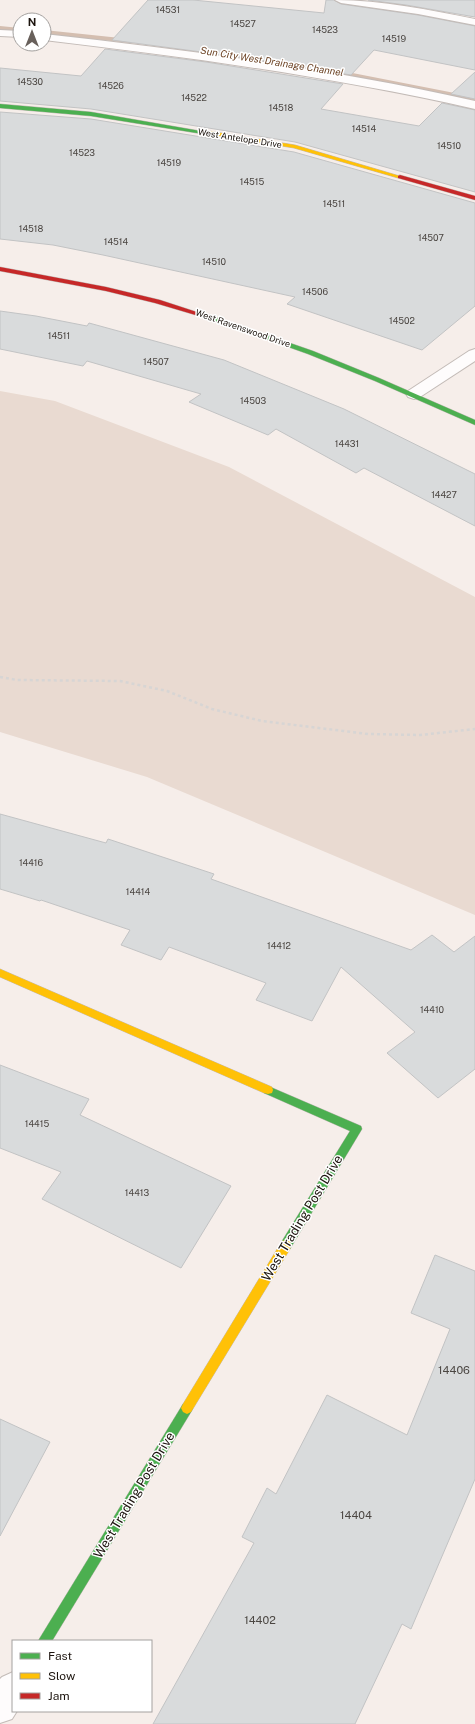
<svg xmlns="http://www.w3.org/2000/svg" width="475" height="1724" viewBox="0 0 475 1724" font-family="'Public Sans',sans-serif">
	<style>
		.green { fill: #e9dad1 }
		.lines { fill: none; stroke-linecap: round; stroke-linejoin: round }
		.stream { fill: #d4beb0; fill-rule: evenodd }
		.building { fill: #d9dbdc; stroke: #c2c3c4 }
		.street-casing { stroke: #c3bbb7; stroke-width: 2 }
		.fast-casing { stroke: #c3bbb7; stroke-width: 1 }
		.slow-casing { stroke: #c3bbb7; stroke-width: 1 }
		.jam-casing { stroke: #c3bbb7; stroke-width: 1 }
		.path { stroke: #d7d5d4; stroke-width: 2.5; stroke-dasharray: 3 3; stroke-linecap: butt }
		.street { fill: #fefcfc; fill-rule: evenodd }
		.fast { fill: #4caf50; fill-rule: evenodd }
		.slow { fill: #ffc107; fill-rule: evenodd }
		.jam { fill: #c62828; fill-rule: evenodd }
		.labels { text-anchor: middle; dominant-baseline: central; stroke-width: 3; stroke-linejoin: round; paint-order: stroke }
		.number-label { font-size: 9px; fill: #4b4642 }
		.far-street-label { font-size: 9px; fill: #1c140e; stroke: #fff }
		.far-water-label { font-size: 10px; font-style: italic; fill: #6f4628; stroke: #fff }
		.near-number-label { font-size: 11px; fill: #4b4642 }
		.near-street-label { font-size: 13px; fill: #1c140e; stroke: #fff }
	</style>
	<rect width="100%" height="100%" fill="#f6eeea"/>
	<path class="green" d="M0,391L55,401L229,467L475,597V915L147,777L0,732Z"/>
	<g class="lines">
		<g class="stream">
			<path d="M0,26L20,28V32L0,30Z"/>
			<path d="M44,30L130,39L133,41L130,43L44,34Z"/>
			<path d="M332,69L475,97V101L335,73L331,71Z"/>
		</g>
	</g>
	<g class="building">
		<path d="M148,0H193L324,13L326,0H334L341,4L418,15L475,26V70L374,50L351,75L261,60L112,40Z"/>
		<path d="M368,0H475V17L406,5Z"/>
		<path d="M105,49L206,62L343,84L321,109L419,126L442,103L475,110V192L295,142L91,109L0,101V68L81,76Z"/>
		<path d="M475,72V99L451,94Z"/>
		<path d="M0,112L91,119L294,152L475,203V306L422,350L287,304L295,297L103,255L53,245L0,239Z"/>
		<path d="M0,311L36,316L87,326L89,323L224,360L344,409L475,474V526L364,468L356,473L276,429L268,435L189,402L201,394L87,361L83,366L0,349Z"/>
		<path d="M0,814L106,843L108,839L214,874L211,879L411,950L432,935L454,952L475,936V1069L438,1098L387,1053L415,1032L341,967L312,1021L256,1000L266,983L169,947L161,960L121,945L130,930L41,900L40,901L0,889Z"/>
		<path d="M0,1065L89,1099L80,1115L231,1186L181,1268L42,1199L61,1172L0,1148Z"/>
		<path d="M435,1255L475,1271V1479L411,1629L402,1624L355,1724H153L254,1543L242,1537L267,1488L276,1494L327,1395L407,1435L450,1329L411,1313Z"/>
		<path d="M0,1419L50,1442L0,1536Z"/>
	</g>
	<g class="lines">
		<defs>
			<g id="street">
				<path d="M335,0C383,0 429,10 475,19V25L418,14L341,3Z"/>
				<path d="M0,30L20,31V37L0,36Z"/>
				<path d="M44,34C189,50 333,69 475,101V109C333,77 189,57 44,40Z"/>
				<path d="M475,349V361L420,397L414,399L408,397L406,394L408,391L469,351Z"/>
				<path d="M13,1672V1711H17L12,1719L0,1723V1679L2,1677Z"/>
			</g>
			<g id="fast">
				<path d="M0,104L91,112L212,133L209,135L91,116L0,108Z"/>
				<path d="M209,315L313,351L379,378L475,420V425L375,381L308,354L207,318L206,317Z"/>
				<path d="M268,1086L361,1126L362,1129L290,1249L286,1250L282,1249L281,1245L282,1241L350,1131L264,1093L263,1090L264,1087Z"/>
				<path d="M187,1402L191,1404L193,1408L191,1412L52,1641H38L183,1404Z"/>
			</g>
			<g id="slow">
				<path d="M209,131L295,145L403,177L398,178L294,148L207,134L206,133Z"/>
				<path d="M0,969L272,1087L273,1090L272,1093L268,1094L264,1093L0,977Z"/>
				<path d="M286,1240L290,1241L291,1245L290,1249L191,1412L187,1414L183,1412L181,1408L183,1404L282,1241Z"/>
			</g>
			<g id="jam">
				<path d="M400,175L475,196V200L398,178V176Z"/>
				<path d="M0,267L106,287L160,300L212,317L209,319L155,303L106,291L0,271Z"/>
			</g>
		</defs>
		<use href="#street" class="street-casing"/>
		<use href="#fast" class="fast-casing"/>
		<use href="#slow" class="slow-casing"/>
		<use href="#jam" class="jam-casing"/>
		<path class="path" d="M0,677L17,680L120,681L167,691L212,709L262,721L368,734L420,735L475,729"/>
		<use href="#street" class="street"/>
		<use href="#fast" class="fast"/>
		<use href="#slow" class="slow"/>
		<use href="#jam" class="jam"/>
	</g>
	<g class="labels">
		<g class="number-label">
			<text x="168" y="9">14531</text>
			<text x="243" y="23">14527</text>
			<text x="325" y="29">14523</text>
			<text x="394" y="38">14519</text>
			<text x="30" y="81">14530</text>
			<text x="111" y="85">14526</text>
			<text x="194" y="97">14522</text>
			<text x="281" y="107">14518</text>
			<text x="364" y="128">14514</text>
			<text x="449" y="145">14510</text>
			<text x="82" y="152">14523</text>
			<text x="169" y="162">14519</text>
			<text x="252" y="181">14515</text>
			<text x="334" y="203">14511</text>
			<text x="31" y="228">14518</text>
			<text x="431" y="237">14507</text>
			<text x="116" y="241">14514</text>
			<text x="214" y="261">14510</text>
			<text x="315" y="291">14506</text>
			<text x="402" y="320">14502</text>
			<text x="59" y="335">14511</text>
			<text x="156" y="361">14507</text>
			<text x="253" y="400">14503</text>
			<text x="347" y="443">14431</text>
			<text x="444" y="494">14427</text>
			<text x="31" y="862">14416</text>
			<text x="138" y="891">14414</text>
			<text x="279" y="945">14412</text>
			<text x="432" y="1009">14410</text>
			<text x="37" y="1123">14415</text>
			<text x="137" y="1192">14413</text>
		</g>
		<g class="far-street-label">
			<text transform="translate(240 138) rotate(9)">West Antelope Drive</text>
			<text transform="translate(243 328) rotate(19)">West Ravenswood Drive</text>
		</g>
		<g class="far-water-label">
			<text transform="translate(272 61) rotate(9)">Sun City West Drainage Channel</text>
		</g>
		<g class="near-number-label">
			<text x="454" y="1370">14406</text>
			<text x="356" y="1515">14404</text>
			<text x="260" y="1620">14402</text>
		</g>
		<g class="near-street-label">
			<text transform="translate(302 1218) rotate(-59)">West Trading Post Drive</text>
			<text transform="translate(134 1495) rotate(-59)">West Trading Post Drive</text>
		</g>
	</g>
	<rect x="12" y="1640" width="140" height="72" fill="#ffffff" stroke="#a4a19f"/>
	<rect x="20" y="1653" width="20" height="6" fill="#4caf50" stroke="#a4a19f"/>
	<text x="48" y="1660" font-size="12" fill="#1c140e">Fast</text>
	<rect x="20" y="1673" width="20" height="6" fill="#ffc107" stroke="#a4a19f"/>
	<text x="48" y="1680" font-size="12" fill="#1c140e">Slow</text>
	<rect x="20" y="1693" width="20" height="6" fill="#c62828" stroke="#a4a19f"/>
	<text x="48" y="1700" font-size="12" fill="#1c140e">Jam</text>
	<g transform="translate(32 32)"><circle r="19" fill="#ffffff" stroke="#a4a19f"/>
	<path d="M0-3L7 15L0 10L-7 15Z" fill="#68605b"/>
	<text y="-6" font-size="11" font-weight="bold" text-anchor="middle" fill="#1c140e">N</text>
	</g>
</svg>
